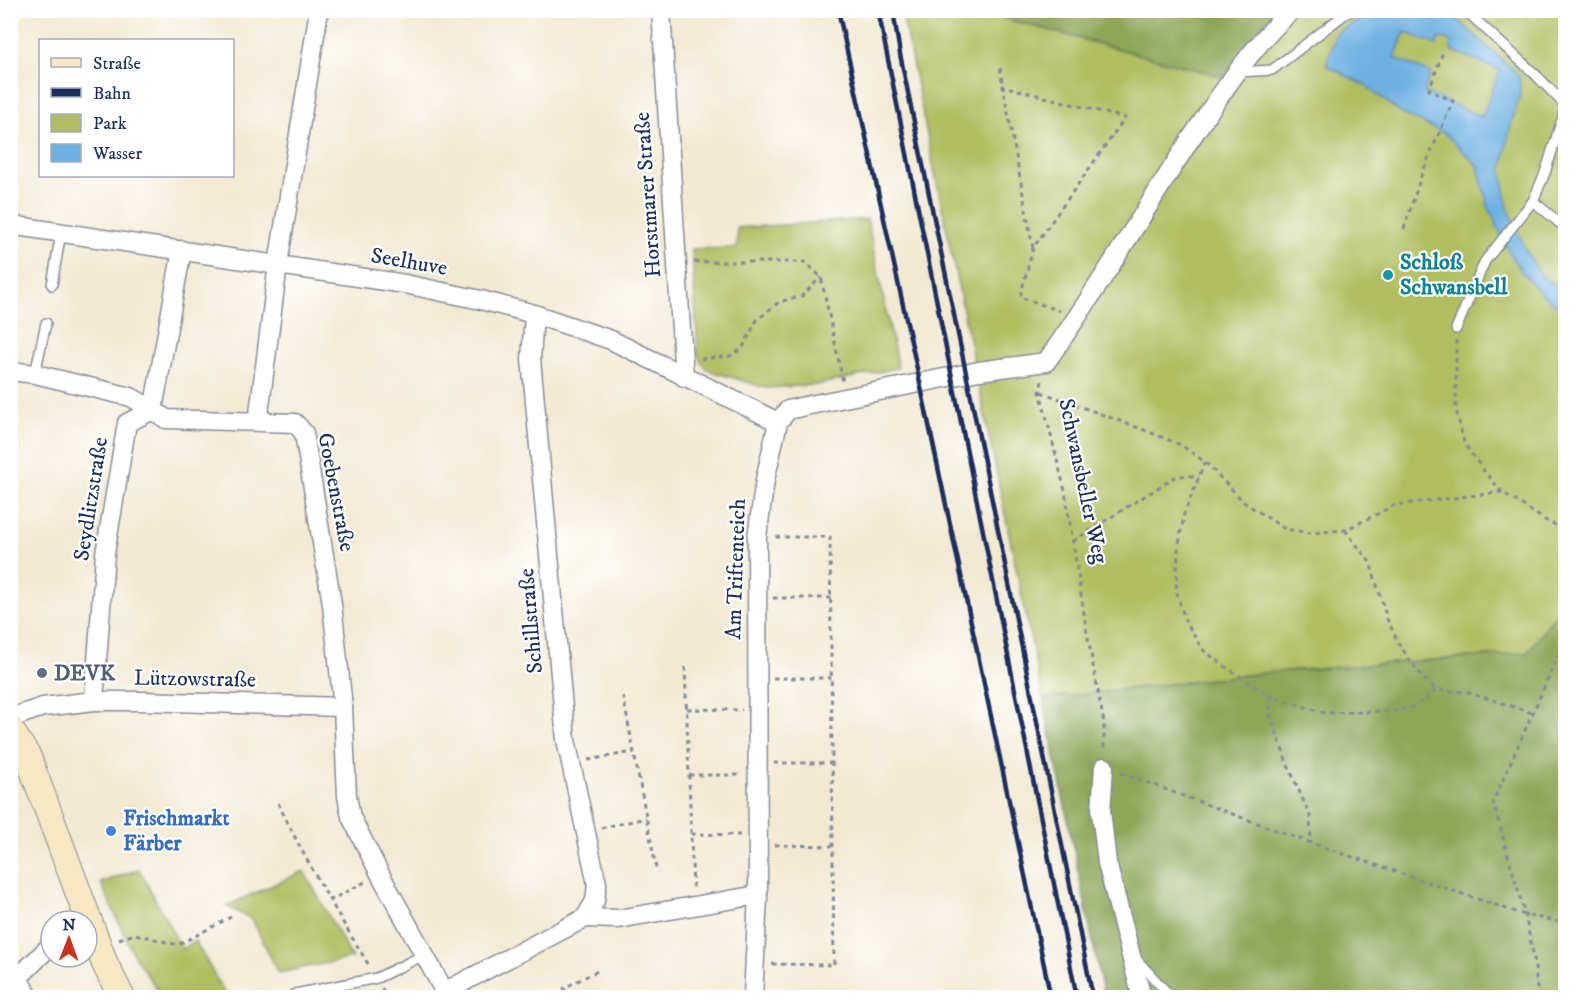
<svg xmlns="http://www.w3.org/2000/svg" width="1576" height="1008" viewBox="0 0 1576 1008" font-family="'IM FELL DW Pica',serif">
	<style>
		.green { fill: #b0be61; stroke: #667660; stroke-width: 1.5 }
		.forest { fill: #8ca557; stroke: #546a5a; stroke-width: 1.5 }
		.water { fill: #6db0e2; stroke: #4470a0; stroke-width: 1.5; fill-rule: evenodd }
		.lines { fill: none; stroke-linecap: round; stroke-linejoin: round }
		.lane-casing { stroke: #868c98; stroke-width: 12 }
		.street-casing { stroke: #868c98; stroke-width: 21 }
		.secondary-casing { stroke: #868c98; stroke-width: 28 }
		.path { stroke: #868c98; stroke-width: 3; stroke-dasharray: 4.5 4.5; stroke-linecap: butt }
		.lane { stroke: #fff; stroke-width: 9 }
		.street { stroke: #fff; stroke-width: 18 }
		.secondary { stroke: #f7e8c3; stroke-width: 26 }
		.rail { stroke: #1b2f5e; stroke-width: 4.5 }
		.culture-dot { fill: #0f9aa8; stroke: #fff; stroke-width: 2 }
		.service-dot { fill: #5c6f8a; stroke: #fff; stroke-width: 2 }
		.shop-dot { fill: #3f7fe0; stroke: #fff; stroke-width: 2 }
		.labels { text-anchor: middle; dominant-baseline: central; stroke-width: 4.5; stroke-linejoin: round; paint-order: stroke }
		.street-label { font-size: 22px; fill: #1b2f5e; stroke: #fff }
		.culture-label { font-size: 22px; font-weight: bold; fill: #0d838f; stroke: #fff; text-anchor: start }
		.service-label { font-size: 22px; font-weight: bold; fill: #4e5e75; stroke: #fff; text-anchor: start }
		.shop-label { font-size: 22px; font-weight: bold; fill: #366cbe; stroke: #fff; text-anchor: start }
	</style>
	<rect width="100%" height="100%" fill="#fff"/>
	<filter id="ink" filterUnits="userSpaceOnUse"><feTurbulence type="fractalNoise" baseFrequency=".0167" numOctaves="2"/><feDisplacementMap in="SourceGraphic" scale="12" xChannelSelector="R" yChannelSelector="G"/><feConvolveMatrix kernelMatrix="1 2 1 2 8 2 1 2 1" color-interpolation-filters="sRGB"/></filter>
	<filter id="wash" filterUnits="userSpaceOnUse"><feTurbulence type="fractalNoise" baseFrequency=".008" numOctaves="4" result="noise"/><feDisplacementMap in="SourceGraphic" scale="24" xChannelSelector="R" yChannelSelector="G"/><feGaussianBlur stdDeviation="1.35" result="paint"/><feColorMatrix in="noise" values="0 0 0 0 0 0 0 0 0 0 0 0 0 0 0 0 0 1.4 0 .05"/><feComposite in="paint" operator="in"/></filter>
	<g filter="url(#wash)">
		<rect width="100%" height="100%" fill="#f2e9d2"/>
		<g class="green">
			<path d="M914,10L977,11L1224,77L1274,11H1565V602L1527,653L1273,672L1043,699L902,13Z"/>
			<path d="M867,219L898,368L815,385L766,388L708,370L702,364L698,354L692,249L737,248V228Z"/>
			<path d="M139,869L182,949L195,941L227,997H162L133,954L101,883Z"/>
			<path d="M304,871L352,958L278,973L252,919L226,906Z"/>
		</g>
		<g class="forest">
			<path d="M977,11H1274L1224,77Z"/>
			<path d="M1565,602V997H1104L1043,699L1273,672L1527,653Z"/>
		</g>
		<path class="water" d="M1385,11H1444L1454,16L1519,75L1520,95L1510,128L1502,172L1508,208L1527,253L1543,278L1559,288L1565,296V308L1554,304L1540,292L1521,271L1509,252L1488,206L1478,166L1444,133L1401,113L1366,86L1326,65L1337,32L1362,19ZM1405,32L1437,45L1438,39C1444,37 1448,39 1452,43L1451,50L1500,70L1482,117L1424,92L1431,73L1394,58Z"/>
	</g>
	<g filter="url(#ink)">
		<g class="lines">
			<defs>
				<g id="lane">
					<path d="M1465,10L1537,76L1566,106"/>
					<path d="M1238,72L1272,70L1345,14L1353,10"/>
					<path d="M1533,201L1562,225H1566"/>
					<path d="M52,285L61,232"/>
					<path d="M1456,329L1485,261L1533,201L1545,173L1566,107"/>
					<path d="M35,374L46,323"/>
					<path d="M1137,960L1172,998"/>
					<path d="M290,998L295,994L377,978L424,955"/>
				</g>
				<g id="street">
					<path d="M661,10L684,377"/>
					<path d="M10,225L405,284L481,300L534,314L611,340L778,422"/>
					<path d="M10,371L35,374L131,397L153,410L166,419L295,423L304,433L332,604L343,707L347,796L351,817L380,874L448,998"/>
					<path d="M258,421L278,264L319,10"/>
					<path d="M94,701L105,554L127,423L153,410L182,250"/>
					<path d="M10,718L43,707L94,701H140L343,707"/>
					<path d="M1104,767L1101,811L1107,863L1142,998"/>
					<path d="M585,918L618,919L758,895"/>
					<path d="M18,979L30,998"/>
					<path d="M10,986L51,945"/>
					<path d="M444,992L585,918L595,901L597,884L566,740L531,359L534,314"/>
					<path d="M753,998L758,895L757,537L765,480L778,422L788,410L805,406L979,371L1046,362C1097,291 1141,216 1188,143C1219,97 1250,48 1292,10"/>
				</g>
				<path id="secondary" d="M10,729L28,757L105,964L122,998"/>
			</defs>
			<use href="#lane" class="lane-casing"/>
			<use href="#street" class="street-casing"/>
			<use href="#secondary" class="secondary-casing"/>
			<g class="path">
				<path d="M1000,68L1003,86"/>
				<path d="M1404,229L1422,173L1453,101L1429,90L1443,52"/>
				<path d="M1033,248L1003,86L1125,118L1033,248L1020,297L1060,311"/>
				<path d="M694,262H805L821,277L843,382"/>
				<path d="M1456,340V409L1464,443L1484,471L1502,492L1545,520L1566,530"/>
				<path d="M701,359L730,356L742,349L757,320L779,302L802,296L821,277"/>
				<path d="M1042,381L1040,392L1065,491L1087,633L1104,723V752"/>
				<path d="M1041,392L1147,431L1181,445L1205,462L1245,503L1285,529L1310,533L1345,530L1395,505L1502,492"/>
				<path d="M1205,462L1184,514L1178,550L1176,590L1185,620L1202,649L1226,667L1270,696L1325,713L1394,711L1413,707L1426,699L1436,690L1467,692L1533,713"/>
				<path d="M1345,530L1370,562L1387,619L1400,646L1424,679L1436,690"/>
				<path d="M1073,541L1175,477L1188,475L1199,478"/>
				<path d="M773,598H831"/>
				<path d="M685,667L693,889"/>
				<path d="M773,678H832"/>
				<path d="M623,696L657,873"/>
				<path d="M1270,696V714L1287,763L1310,816L1311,843"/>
				<path d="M687,709L742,710"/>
				<path d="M588,760L634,752"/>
				<path d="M774,763H832"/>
				<path d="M1121,773L1311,843L1525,915L1566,923"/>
				<path d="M689,775H741"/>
				<path d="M278,803C305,860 337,913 370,967"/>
				<path d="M601,828L646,818"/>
				<path d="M691,834L740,835"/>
				<path d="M775,845L833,846"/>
				<path d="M329,901L365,882"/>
				<path d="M119,939L135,934L178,945L231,917"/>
				<path d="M772,964L834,965L830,537H773"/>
				<path d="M382,988L386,998"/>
				<path d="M563,998L567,995L564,988L597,971"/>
				<path d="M1538,998L1534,958L1525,915L1493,802L1566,638"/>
			</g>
			<use href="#lane" class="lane"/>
			<use href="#street" class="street"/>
			<use href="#secondary" class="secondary"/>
			<g class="rail">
				<path d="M838,10L916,364L1051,998"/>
				<path d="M878,10L1077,998"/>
				<path d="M893,10L900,54L970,392L1093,998"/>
			</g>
		</g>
	</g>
	<circle class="culture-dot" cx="1388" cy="275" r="6"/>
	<circle class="service-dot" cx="42" cy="673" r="6"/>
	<circle class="shop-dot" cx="111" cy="831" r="6"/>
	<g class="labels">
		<g class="street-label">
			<text transform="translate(648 195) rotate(-94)">Horstmarer Straße</text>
			<text transform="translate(409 262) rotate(10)">Seelhuve</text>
			<text transform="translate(1083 481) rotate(78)">Schwansbeller Weg</text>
			<text transform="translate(336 492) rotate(79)">Goebenstraße</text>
			<text transform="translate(91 499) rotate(-81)">Seydlitzstraße</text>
			<text transform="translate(736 569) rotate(-88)">Am Triftenteich</text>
			<text transform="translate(531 621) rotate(-95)">Schillstraße</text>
			<text transform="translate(195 679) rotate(1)">Lützowstraße</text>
		</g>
		<g class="culture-label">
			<text x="1400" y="262">Schloß<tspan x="1400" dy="25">Schwansbell</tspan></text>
		</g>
		<g class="service-label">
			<text x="54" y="673">DEVK</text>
		</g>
		<g class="shop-label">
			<text x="123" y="818">Frischmarkt<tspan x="123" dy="25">Färber</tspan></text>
		</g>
	</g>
	<rect width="1576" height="1008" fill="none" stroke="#fff" stroke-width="36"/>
	<rect x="39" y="39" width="195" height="138" fill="#ffffff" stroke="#a4acbf" stroke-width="1.5"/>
	<rect x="51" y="58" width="30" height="9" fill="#f7e8c3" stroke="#a4acbf" stroke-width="1.5"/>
	<text x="93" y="69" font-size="18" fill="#1b2f5e">Straße</text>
	<rect x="51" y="88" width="30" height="9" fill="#1b2f5e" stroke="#a4acbf" stroke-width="1.5"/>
	<text x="93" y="99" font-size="18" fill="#1b2f5e">Bahn</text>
	<rect x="51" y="114" width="30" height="18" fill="#b0be61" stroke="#a4acbf" stroke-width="1.5"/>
	<text x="93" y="129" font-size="18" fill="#1b2f5e">Park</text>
	<rect x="51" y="144" width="30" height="18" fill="#6db0e2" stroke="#a4acbf" stroke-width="1.5"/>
	<text x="93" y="159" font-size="18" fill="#1b2f5e">Wasser</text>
	<g transform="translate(69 939) rotate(1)"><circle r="28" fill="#ffffff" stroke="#a4acbf" stroke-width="1.5"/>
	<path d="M0-4.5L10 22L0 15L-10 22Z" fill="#c8321e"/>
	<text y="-9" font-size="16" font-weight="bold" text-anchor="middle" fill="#1b2f5e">N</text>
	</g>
</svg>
